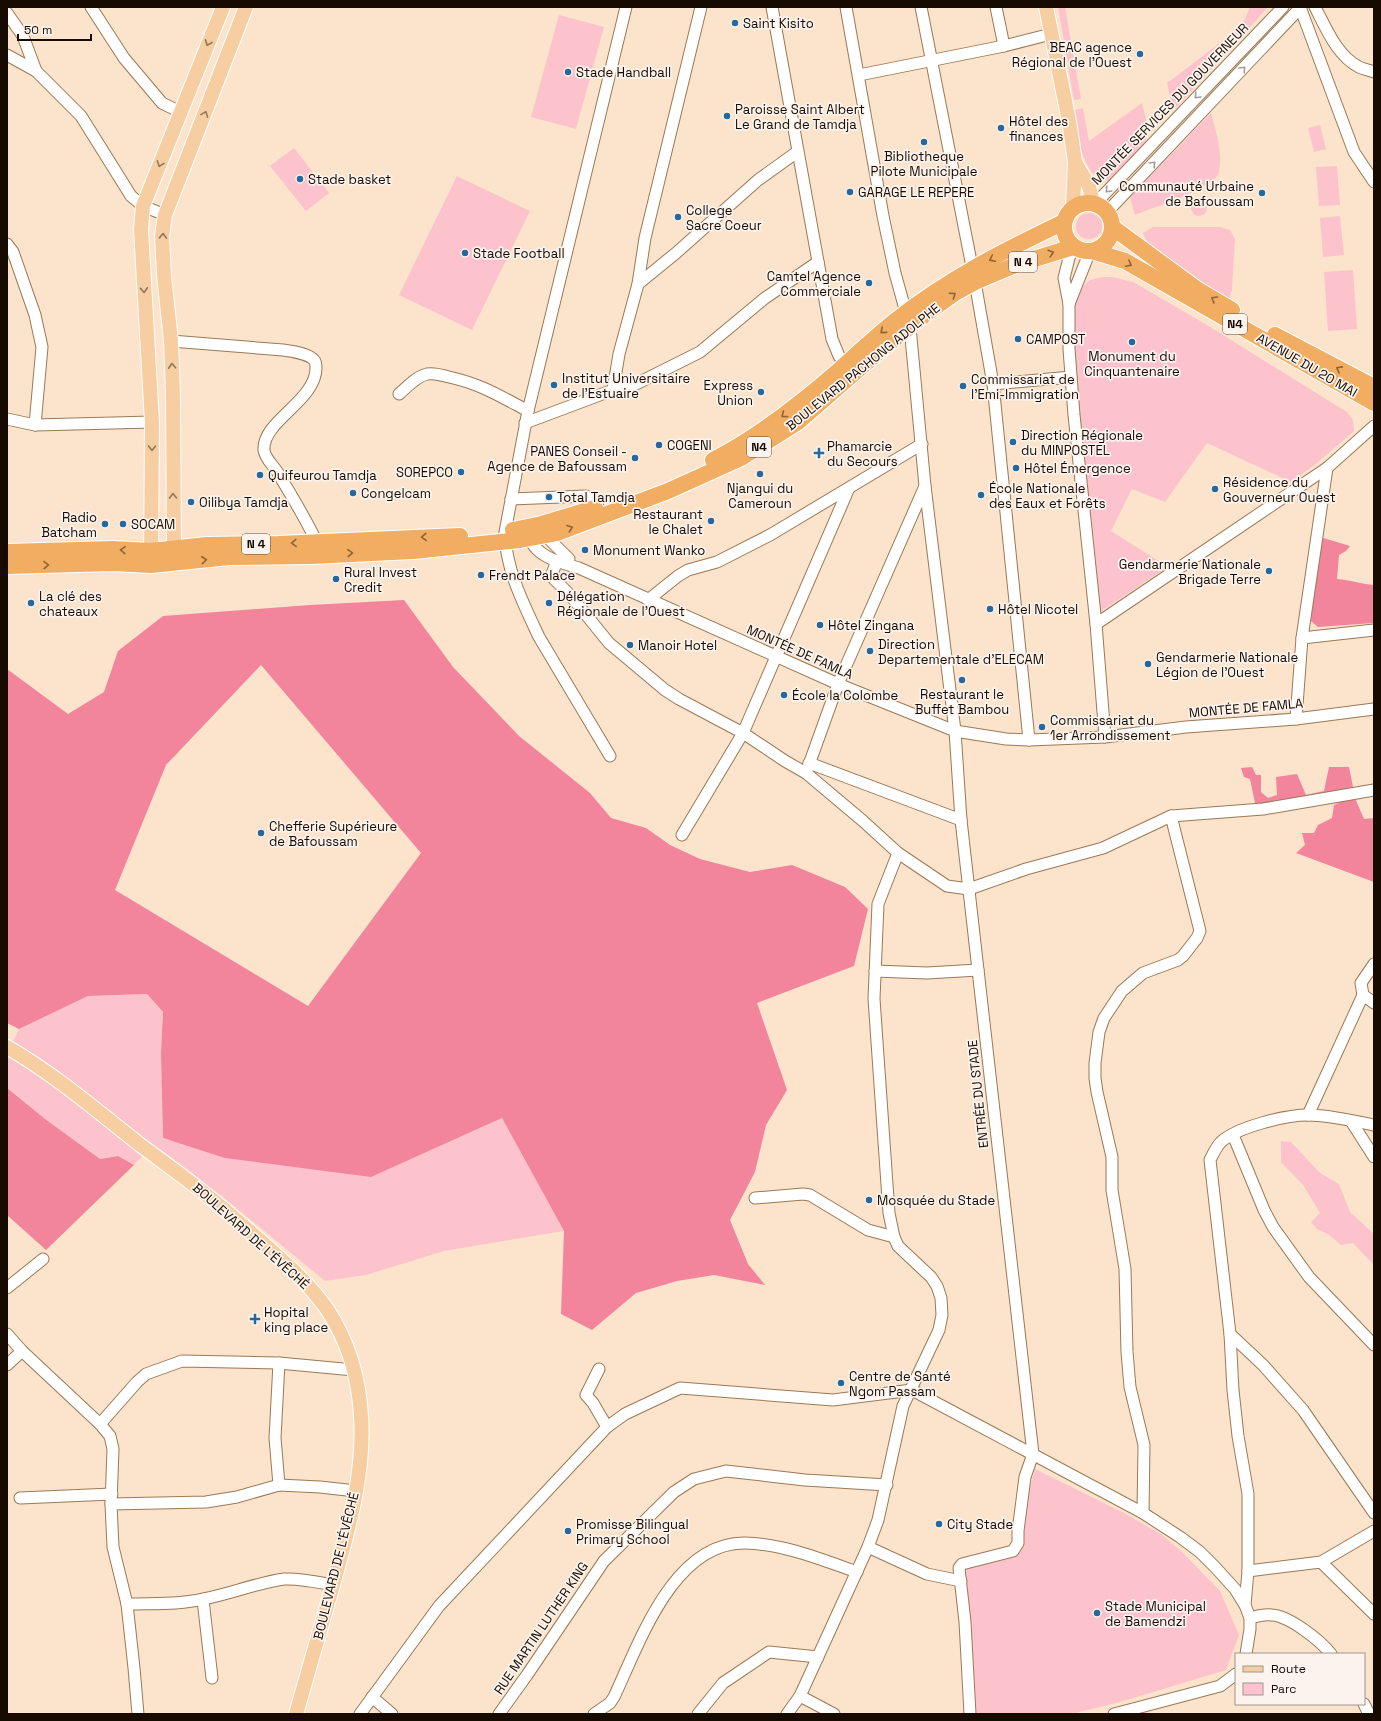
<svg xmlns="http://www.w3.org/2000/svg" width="1381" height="1721" viewBox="0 0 1381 1721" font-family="'Space Grotesk',sans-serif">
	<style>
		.green { fill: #fdc3cd }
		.forest { fill: #f2849c; fill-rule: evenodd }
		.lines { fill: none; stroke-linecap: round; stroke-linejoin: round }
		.minor-casing { stroke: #9b7955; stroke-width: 13 }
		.major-casing { stroke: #fff; stroke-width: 16 }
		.highway-casing { stroke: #fff; stroke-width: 18 }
		.minor { stroke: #fff; stroke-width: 11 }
		.major { stroke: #f7cea1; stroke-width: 14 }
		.highway { stroke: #f1ad62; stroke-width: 16 }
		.oneway { stroke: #927659 }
		.oneway2 { stroke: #a29d99 }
		.oneway3 { stroke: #8f6436 }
		.poi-dot { fill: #26689d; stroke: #fbf3ec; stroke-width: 1.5 }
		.labels { text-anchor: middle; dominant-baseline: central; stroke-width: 3.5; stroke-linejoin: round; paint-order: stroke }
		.shield { fill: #fbf3ec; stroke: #5b5048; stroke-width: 1 }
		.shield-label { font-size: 12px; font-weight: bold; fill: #170a01 }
		.poi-label { font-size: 13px; fill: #170a01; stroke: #fbf3ec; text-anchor: start }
		.street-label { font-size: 13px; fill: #170a01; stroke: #fbf3ec }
	</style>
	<rect width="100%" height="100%" fill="#fbe3cc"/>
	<g class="green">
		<path d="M1058,7H1065L1081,99L1074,100Z"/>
		<path d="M1250,7H1268L1175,109L1171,102L1167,82L1170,81L1242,26Z"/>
		<path d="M559,15L604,27L576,129L531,117Z"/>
		<path d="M1142,103L1148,128L1146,141L1110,181C1079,178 1079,133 1075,110L1083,108L1089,141Z"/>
		<path d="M1211,113C1216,131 1223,153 1219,172C1216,188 1152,208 1135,215L1130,197Z"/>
		<path d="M1320,125L1326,149L1314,152L1308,128Z"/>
		<path d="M294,148L329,193L306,211L270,166Z"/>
		<path d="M1337,166L1340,205L1319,206L1316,167Z"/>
		<path d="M457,176L530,211L472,330L399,295Z"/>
		<circle cx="1199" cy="208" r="8"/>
		<circle cx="1089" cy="226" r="13"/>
		<path d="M1340,216L1344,255L1323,257L1320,218Z"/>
		<path d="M1153,227H1221L1230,230L1235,239L1232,290L1228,302L1207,290L1148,244L1143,233Z"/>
		<path d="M1353,270L1357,329L1328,331L1324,272Z"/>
		<path d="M1103,277H1112L1133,282L1207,325L1347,412L1353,420L1354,431L1316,464L1291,482L1207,443L1165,502L1132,489L1111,531L1168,567L1098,613L1078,399L1072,306L1085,284L1090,280Z"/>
		<path d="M147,994L163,1012L161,1053L163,1139L371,1177L502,1118L564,1231L444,1251L366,1275L325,1281L223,1197L151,1146L134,1165L118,1156L100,1159L45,1119L7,1088V1055L19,1029L88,996Z"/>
		<path d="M1281,1141L1291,1142L1320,1173L1339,1184L1350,1212L1374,1234V1265L1353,1243L1341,1245L1328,1234L1317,1229L1311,1222L1320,1213L1303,1185L1281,1162Z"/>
		<path d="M1035,1469L1126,1514L1162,1535L1182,1552L1220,1591L1239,1635L1226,1670L1120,1702L1071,1714H969L962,1567L1012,1554Z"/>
	</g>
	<g class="forest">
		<path d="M1320,537L1350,546L1346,551L1339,555L1337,579C1350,580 1361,584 1374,585V623L1318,627L1311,621Z"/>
		<path d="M404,600L453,667L519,736L590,793L611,818L646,828L670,845L700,859L750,872L792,865L845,887L868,909L854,966L757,1003L787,1090L766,1125L755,1172L730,1220L748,1264L765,1285L714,1275L677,1281L636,1293L592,1330L561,1314L564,1231L502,1118L371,1177L225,1158L163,1138L161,1053L163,1012L147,994L88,996L19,1029L7,1023V669L68,714L104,692L118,651L163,616L310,605ZM261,665L421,853L308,1006L115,890L166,765Z"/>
		<path d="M1252,767L1256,775H1261V792L1268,798L1277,795L1276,777L1297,774L1306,795L1324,791L1329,767H1349L1353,787L1302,799L1261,806L1255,803L1250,779L1244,777L1241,768Z"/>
		<path d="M1354,796L1364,819L1374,818V882L1296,853L1305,845L1302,833H1314L1318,825L1332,818L1334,805Z"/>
		<path d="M7,1088L45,1119L100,1159L118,1156L134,1165L46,1250L7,1215Z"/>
	</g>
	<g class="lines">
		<defs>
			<g id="minor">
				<path d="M91,7L124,58L162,103L180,112"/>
				<path d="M772,7L832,339L839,356L850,369"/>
				<path d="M846,7L883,216L895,273L910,327L925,486L955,731L961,820L1033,1454L1025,1477L1018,1531V1543L1013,1551L962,1564L959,1568L965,1622L970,1714"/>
				<path d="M921,7L975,282L993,384L1029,740"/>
				<path d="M996,7L1004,46"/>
				<path d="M1300,7L1354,152L1374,182"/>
				<path d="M1315,7C1326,28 1337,56 1359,67C1363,69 1369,70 1374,72"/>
				<path d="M7,13L23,36L36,71"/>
				<path d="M7,55L36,71L81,116L131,196L143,206L165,215"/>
				<path d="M859,75L1004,46L1051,34"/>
				<path d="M1095,204L1283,7"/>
				<path d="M1107,212L1301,7"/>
				<path d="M7,244L13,252L35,315L42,347L35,425"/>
				<path d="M1074,247L1069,258L1064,278L1069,304V349L1074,415L1096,624L1105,737"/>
				<path d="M638,284L676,253L758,180L797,152"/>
				<path d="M1069,304L1090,251"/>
				<path d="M171,341L283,350C291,351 309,354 314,360C316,362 316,365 316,368C316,401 262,421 264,450C265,459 274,466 278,473C292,497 308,522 319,547"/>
				<path d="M993,384L1071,377"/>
				<path d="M613,390L619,354L638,284L645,238L701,7"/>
				<path d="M399,394C407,387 417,376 427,374C433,373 442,375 449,377C481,384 500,396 528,411"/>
				<path d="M7,419L35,425L152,422"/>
				<path d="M525,423L613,390L632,386L700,352L765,298L818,262"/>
				<path d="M511,499L586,496C594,499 598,504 600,512"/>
				<path d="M544,530L546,536L569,559"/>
				<path d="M528,533C533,556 558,562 579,568L838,684L955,731L1006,739L1029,740L1105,737L1186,727L1296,719L1374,709"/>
				<path d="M565,555L555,566L552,574L554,579L570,595L609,643L665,690L679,699L743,733L785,761L806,773L863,821L898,853L947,886L969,889L1026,869L1103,848L1171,816L1263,809L1374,790"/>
				<path d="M648,600L678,576L688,570L717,562L770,535L922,444"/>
				<path d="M1096,624L1327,468L1374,426"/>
				<path d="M1302,638L1374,630"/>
				<path d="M1296,719L1302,638L1327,468"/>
				<path d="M610,756L539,637C524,605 505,568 505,532L528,411L626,7"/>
				<path d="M809,763L961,820"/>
				<path d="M806,773L838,684L925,486"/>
				<path d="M682,835L743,733L849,488"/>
				<path d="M875,971L927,973L978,970"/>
				<path d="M1363,995L1361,983L1374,964"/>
				<path d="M1308,1115L1363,995L1374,1003"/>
				<path d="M1351,1121L1374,1157"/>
				<path d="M1233,1135L1264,1210L1273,1227L1309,1277L1374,1345"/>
				<path d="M755,1198L803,1194L810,1195L868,1230L894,1237"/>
				<path d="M7,1288L43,1259"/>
				<path d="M7,1334L22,1351L100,1424L110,1436L113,1449L111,1504L113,1547L127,1604L134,1668L138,1714"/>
				<path d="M1230,1334L1263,1365L1303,1410L1374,1513"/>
				<path d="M7,1365L22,1351"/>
				<path d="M599,1369L586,1395L593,1403L607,1427"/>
				<path d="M100,1424L137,1382L146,1374L182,1361L279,1363L354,1370"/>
				<path d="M279,1485L275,1438L279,1363"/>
				<path d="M20,1498L112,1494"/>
				<path d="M111,1504L206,1502L237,1497L279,1485L320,1487L356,1491"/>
				<path d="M1143,1513L1144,1445L1130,1387L1127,1352L1125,1269L1112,1190V1157L1097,1092L1095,1078V1063L1099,1032L1104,1018L1122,991L1143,973L1178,960L1183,956L1197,938L1200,931L1171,816"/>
				<path d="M868,1547L927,1574L961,1581"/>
				<path d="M1321,1562L1374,1614"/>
				<path d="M1248,1571L1321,1562L1374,1531"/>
				<path d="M203,1600L212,1678"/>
				<path d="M127,1604C152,1603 179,1605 203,1599C230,1594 256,1583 284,1579C300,1578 317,1582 333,1585"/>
				<path d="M1245,1605L1248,1571V1494L1238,1436L1233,1390L1230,1334L1210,1160C1213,1154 1216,1147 1221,1142C1237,1127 1286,1115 1308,1115C1329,1115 1353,1121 1374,1125"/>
				<path d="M1250,1618C1257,1616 1264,1614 1272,1615C1289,1616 1320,1640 1331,1654"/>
				<path d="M800,1696L834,1714"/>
				<path d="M372,1697L392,1714"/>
				<path d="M1364,1704L1369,1714"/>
				<path d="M360,1714L439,1606L607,1427L625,1414L680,1388L833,1400L912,1390L1143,1513L1180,1537L1200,1552L1215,1567L1235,1589L1245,1605L1250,1618V1629L1246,1654"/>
				<path d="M499,1714L527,1675L604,1561L674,1492L694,1479L726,1471L805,1480L887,1485"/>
				<path d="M594,1714L610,1703L614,1697C639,1644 673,1542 745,1543C784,1544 820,1559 857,1572"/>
				<path d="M698,1714L723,1683L769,1652L818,1657"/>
				<path d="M787,1714L800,1696L868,1547L878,1520L903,1406L939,1330L942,1315L941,1298L937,1286L931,1277L898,1246L894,1237L889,1213L874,999L878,904L898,853"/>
				<path d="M1114,1714L1220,1686L1236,1674"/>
			</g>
			<g id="major">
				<path d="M1046,7L1069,121L1075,162L1073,207"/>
				<path d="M1075,162L1089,186L1093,203"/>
				<path d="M174,558L173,393L171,341L164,275L162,236L165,215L246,7"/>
				<path d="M151,561L152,422L141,229L143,206L223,7"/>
				<path d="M7,1047C54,1074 96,1110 139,1144C159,1159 179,1173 199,1189C221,1206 242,1225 263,1243C287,1264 309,1284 327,1309C348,1341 359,1379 361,1416C365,1473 348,1531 333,1585C321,1628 308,1671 296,1714"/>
			</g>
			<g id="highway">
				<circle cx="1088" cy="227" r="24"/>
				<path d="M1112,227L1198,290L1232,310"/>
				<path d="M1092,251L1125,261L1374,403"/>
				<path d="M1275,335L1374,387"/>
				<path d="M713,460C758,437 799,405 838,371C857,354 875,337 895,321C946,280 1005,250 1064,222"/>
				<path d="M513,530L542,524L595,508"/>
				<path d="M7,552L112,549L151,551L207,545L279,544L460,536"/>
				<path d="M7,566L113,563L151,565L229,557L311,556L413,551L520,540L557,533L668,491L741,458L798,422L882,349L927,313L955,293L975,282L1015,265L1073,247"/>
			</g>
		</defs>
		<use href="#minor" class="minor-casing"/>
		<use href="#major" class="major-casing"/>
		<use href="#highway" class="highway-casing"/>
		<use href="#minor" class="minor"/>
		<use href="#major" class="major"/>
		<use href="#highway" class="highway"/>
	</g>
	<defs><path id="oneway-chevron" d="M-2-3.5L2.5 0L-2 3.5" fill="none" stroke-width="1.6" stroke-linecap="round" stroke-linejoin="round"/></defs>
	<g class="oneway">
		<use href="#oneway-chevron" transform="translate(208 43) rotate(112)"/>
		<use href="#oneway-chevron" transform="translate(205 114) rotate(-69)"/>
		<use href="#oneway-chevron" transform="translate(160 164) rotate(111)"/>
		<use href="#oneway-chevron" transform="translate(163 236) rotate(-88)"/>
		<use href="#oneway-chevron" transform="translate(144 290) rotate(86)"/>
		<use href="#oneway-chevron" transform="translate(172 366) rotate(-93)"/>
		<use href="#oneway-chevron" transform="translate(152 448) rotate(91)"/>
		<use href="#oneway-chevron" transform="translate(173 496) rotate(-91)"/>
	</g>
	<g class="oneway2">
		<use href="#oneway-chevron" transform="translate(1243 69) rotate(-47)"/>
		<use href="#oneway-chevron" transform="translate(1197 96) rotate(133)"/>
		<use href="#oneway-chevron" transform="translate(1153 164) rotate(-46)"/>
		<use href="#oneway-chevron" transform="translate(1108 190) rotate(134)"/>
	</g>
	<g class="oneway3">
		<use href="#oneway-chevron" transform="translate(1051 253) rotate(-17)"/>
		<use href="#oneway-chevron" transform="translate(992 259) rotate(154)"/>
		<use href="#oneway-chevron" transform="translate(1129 264) rotate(27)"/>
		<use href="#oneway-chevron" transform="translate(953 295) rotate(-34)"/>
		<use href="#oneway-chevron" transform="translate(1214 299) rotate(-150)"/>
		<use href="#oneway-chevron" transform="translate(883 331) rotate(140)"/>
		<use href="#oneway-chevron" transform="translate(1339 369) rotate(-152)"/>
		<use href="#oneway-chevron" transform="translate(784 415) rotate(143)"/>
		<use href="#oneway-chevron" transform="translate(570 528) rotate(-20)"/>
		<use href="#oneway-chevron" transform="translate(424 537) rotate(178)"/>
		<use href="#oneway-chevron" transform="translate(294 543) rotate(177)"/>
		<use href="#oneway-chevron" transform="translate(123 550) rotate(-177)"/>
		<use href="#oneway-chevron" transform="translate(350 553) rotate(-3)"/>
		<use href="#oneway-chevron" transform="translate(204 560) rotate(-6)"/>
		<use href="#oneway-chevron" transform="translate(46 565) rotate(-2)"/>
	</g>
	<g class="poi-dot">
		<circle cx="735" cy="23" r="4"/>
		<circle cx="1140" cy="54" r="4"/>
		<circle cx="568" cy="72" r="4"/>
		<circle cx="727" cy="116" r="4"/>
		<circle cx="1001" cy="128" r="4"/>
		<circle cx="924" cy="142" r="4"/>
		<circle cx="300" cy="179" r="4"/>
		<circle cx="850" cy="192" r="4"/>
		<circle cx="1262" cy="193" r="4"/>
		<circle cx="678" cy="217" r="4"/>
		<circle cx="465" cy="253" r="4"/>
		<circle cx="869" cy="283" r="4"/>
		<circle cx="1018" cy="339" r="4"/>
		<circle cx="1132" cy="342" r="4"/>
		<circle cx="554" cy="385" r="4"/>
		<circle cx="963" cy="386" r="4"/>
		<circle cx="761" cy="392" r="4"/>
		<circle cx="1013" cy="442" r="4"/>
		<circle cx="659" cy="445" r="4"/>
		<path d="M817 447h4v4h4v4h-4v4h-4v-4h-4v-4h4z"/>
		<circle cx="635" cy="458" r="4"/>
		<circle cx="1016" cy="468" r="4"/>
		<circle cx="461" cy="472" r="4"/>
		<circle cx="760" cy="474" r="4"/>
		<circle cx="260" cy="475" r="4"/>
		<circle cx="1215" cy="489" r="4"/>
		<circle cx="353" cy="493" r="4"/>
		<circle cx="981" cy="495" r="4"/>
		<circle cx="549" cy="497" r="4"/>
		<circle cx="191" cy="502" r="4"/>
		<circle cx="711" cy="521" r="4"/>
		<circle cx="105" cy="524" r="4"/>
		<circle cx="123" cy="524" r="4"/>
		<circle cx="585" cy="550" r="4"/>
		<circle cx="1269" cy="571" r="4"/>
		<circle cx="481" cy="575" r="4"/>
		<circle cx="336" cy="579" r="4"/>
		<circle cx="31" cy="603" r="4"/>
		<circle cx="549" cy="603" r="4"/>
		<circle cx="990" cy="609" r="4"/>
		<circle cx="820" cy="625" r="4"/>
		<circle cx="630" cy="645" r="4"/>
		<circle cx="870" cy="651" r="4"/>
		<circle cx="1148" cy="664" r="4"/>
		<circle cx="962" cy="680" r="4"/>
		<circle cx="784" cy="695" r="4"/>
		<circle cx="1042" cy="727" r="4"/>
		<circle cx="261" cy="833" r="4"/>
		<circle cx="869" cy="1200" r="4"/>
		<path d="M253 1313h4v4h4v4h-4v4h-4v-4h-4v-4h4z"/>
		<circle cx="841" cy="1383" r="4"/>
		<circle cx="939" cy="1524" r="4"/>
		<circle cx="568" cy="1531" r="4"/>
		<circle cx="1097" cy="1613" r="4"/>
	</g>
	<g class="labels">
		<g class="shield">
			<rect x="1009" y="252" width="28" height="20" rx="3"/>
			<rect x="1223" y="314" width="24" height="20" rx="3"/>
			<rect x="747" y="437" width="24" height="20" rx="3"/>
			<rect x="242" y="534" width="28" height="20" rx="3"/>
		</g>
		<g class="shield-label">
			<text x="1023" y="262">N 4</text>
			<text x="1235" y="324">N4</text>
			<text x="759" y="447">N4</text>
			<text x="256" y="544">N 4</text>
		</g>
		<g class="poi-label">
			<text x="743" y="23">Saint Kisito</text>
			<text x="1132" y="47" text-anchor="end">BEAC agence<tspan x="1132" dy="15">Régional de l'Ouest</tspan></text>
			<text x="576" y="72">Stade Handball</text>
			<text x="735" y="109">Paroisse Saint Albert<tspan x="735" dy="15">Le Grand de Tamdja</tspan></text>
			<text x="1009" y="121">Hôtel des<tspan x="1009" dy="15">finances</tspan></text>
			<text x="924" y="156" text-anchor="middle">Bibliotheque<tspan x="924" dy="15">Pilote Municipale</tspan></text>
			<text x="308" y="179">Stade basket</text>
			<text x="1254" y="186" text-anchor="end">Communauté Urbaine<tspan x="1254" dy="15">de Bafoussam</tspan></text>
			<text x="858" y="192">GARAGE LE REPERE</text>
			<text x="686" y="210">College<tspan x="686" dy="15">Sacre Coeur</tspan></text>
			<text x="473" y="253">Stade Football</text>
			<text x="861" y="276" text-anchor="end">Camtel Agence<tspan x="861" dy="15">Commerciale</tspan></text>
			<text x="1026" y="339">CAMPOST</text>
			<text x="1132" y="356" text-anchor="middle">Monument du<tspan x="1132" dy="15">Cinquantenaire</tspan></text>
			<text x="562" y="378">Institut Universitaire<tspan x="562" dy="15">de l'Estuaire</tspan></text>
			<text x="971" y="379">Commissariat de<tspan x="971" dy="15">l'Emi-Immigration</tspan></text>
			<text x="753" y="385" text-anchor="end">Express<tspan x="753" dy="15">Union</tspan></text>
			<text x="1021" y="435">Direction Régionale<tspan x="1021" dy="15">du MINPOSTEL</tspan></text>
			<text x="667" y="445">COGENI</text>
			<text x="827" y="446">Phamarcie<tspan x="827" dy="15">du Secours</tspan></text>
			<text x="627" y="451" text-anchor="end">PANES Conseil -<tspan x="627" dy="15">Agence de Bafoussam</tspan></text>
			<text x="1024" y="468">Hôtel Émergence</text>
			<text x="453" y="472" text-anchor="end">SOREPCO</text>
			<text x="268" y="475">Quifeurou Tamdja</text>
			<text x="1223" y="482">Résidence du<tspan x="1223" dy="15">Gouverneur Ouest</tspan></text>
			<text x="760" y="488" text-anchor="middle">Njangui du<tspan x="760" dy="15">Cameroun</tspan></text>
			<text x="989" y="488">École Nationale<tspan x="989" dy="15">des Eaux et Forêts</tspan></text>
			<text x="361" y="493">Congelcam</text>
			<text x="557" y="497">Total Tamdja</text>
			<text x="199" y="502">Oilibya Tamdja</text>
			<text x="703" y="514" text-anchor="end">Restaurant<tspan x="703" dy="15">le Chalet</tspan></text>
			<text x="97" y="517" text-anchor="end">Radio<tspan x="97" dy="15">Batcham</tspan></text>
			<text x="131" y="524">SOCAM</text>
			<text x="593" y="550">Monument Wanko</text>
			<text x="1261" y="564" text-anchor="end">Gendarmerie Nationale<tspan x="1261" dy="15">Brigade Terre</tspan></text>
			<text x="344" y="572">Rural Invest<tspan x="344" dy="15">Credit</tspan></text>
			<text x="489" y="575">Frendt Palace</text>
			<text x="39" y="596">La clé des<tspan x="39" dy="15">chateaux</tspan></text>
			<text x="557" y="596">Délégation<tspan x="557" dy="15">Régionale de l'Ouest</tspan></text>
			<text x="998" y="609">Hôtel Nicotel</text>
			<text x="828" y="625">Hôtel Zingana</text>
			<text x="878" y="644">Direction<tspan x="878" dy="15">Departementale d'ELECAM</tspan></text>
			<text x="638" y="645">Manoir Hotel</text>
			<text x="1156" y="657">Gendarmerie Nationale<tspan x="1156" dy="15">Légion de l'Ouest</tspan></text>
			<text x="962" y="694" text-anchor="middle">Restaurant le<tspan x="962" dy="15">Buffet Bambou</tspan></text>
			<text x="792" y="695">École la Colombe</text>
			<text x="1050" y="720">Commissariat du<tspan x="1050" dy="15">1er Arrondissement</tspan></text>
			<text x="269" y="826">Chefferie Supérieure<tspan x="269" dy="15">de Bafoussam</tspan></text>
			<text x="877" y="1200">Mosquée du Stade</text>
			<text x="264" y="1312">Hopital<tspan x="264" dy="15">king place</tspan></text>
			<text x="849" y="1376">Centre de Santé<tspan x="849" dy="15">Ngom Passam</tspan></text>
			<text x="576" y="1524">Promisse Bilingual<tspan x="576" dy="15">Primary School</tspan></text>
			<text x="947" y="1524">City Stade</text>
			<text x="1105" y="1606">Stade Municipal<tspan x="1105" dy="15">de Bamendzi</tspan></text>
		</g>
		<g class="street-label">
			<text transform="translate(1170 104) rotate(-46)">MONTÉE SERVICES DU GOUVERNEUR</text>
			<text transform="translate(1307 365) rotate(30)">AVENUE DU 20 MAI</text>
			<text transform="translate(863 367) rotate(-39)">BOULEVARD PACHONG ADOLPHE</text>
			<text transform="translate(800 652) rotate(24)">MONTÉE DE FAMLA</text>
			<text transform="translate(1246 708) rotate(-5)">MONTÉE DE FAMLA</text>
			<text transform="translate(978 1094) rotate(-96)">ENTRÉE DU STADE</text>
			<text transform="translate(251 1236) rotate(42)">BOULEVARD DE L'ÉVÊCHÉ</text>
			<text transform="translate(336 1566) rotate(-76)">BOULEVARD DE L'ÉVÊCHÉ</text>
			<text transform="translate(541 1628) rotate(-56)">RUE MARTIN LUTHER KING</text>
		</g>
	</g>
	<rect width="1381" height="1721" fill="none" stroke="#170a01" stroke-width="16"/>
	<rect x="1235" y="1653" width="130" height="52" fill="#fbf3ec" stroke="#a0968e"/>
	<rect x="1243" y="1666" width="20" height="6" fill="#f7cea1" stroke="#a0968e"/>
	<text x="1271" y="1673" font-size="12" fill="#170a01">Route</text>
	<rect x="1243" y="1683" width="20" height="12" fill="#fdc3cd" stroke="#a0968e"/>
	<text x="1271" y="1693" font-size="12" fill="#170a01">Parc</text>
	<path d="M18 34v6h73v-6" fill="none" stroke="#170a01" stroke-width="2"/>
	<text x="24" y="34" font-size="12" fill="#170a01" stroke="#fbf3ec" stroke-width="3" paint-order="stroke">50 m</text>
</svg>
